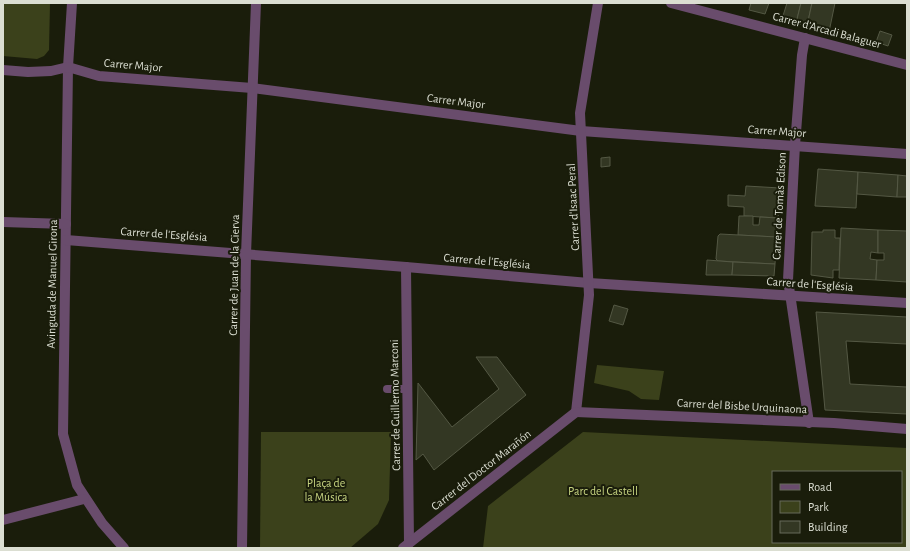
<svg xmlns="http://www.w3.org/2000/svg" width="910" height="551" viewBox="0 0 910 551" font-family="'Alegreya Sans',sans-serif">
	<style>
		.green { fill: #3b411b; fill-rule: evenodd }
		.building { fill: #333723; stroke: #545844 }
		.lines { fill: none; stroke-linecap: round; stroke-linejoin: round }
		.lane { stroke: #694c6c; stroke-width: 8 }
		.street { stroke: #694c6c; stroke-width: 10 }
		.labels { text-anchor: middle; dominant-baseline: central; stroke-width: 4; stroke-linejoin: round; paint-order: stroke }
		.street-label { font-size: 12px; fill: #dbded2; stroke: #1a1d0b }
		.park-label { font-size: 12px; fill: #c7d481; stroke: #1a1d0b }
	</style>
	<rect width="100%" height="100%" fill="#1a1d0b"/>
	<g class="green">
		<path d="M3,3H50L49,50L44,56L37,59L3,56Z"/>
		<path d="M597,365L664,371L659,400L641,399L629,391L594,383Z"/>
		<path d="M261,432H391L389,500L378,524L350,548H260Z"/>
		<path d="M583,432L907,448V548H483L488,506ZM773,472H901V542H773Z"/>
	</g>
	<g class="building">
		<path d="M751,3H769L765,14L749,10Z"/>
		<path d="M787,3H801L796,23L782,19Z"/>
		<path d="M801,3H812L807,26L796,23Z"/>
		<path d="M812,3H835L829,32L807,26Z"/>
		<path d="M880,31L892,35L888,46L876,42Z"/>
		<path d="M610,157V166L601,167V158Z"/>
		<path d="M818,169L858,172L856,208L815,206Z"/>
		<path d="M858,172L898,175L897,197L857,194Z"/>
		<path d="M898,175L907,176V197H897Z"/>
		<path d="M746,186L780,188L778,218L744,216V207L728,206V195L745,196Z"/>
		<path d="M739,216H753V225H759L760,217L778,218L777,237L738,235Z"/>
		<path d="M841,228L878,230V253L871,252L870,259L877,260L876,280L839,278Z"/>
		<path d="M823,230H835V238H840L839,270H833V278L811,275L812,232H823Z"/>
		<path d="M878,230L907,231V282L876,280L877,260H884V253H878Z"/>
		<path d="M720,234L777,237L775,264L718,261L716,259L718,236Z"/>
		<path d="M707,260L733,262L732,275H706Z"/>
		<path d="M733,262L775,264L774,276L732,275Z"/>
		<path d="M614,305L628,309L623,325L609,321Z"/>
		<path d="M816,312L907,317V344L846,341L850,384L907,387V414L825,410Z"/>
		<path d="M476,357H497L526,395L434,470L423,454L416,460L418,383L452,427L499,389Z"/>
	</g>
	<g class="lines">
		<path class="lane" d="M387,389H407"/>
		<g class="street">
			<path d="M72,3L68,67L63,434L77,485L102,523L124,548"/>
			<path d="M671,3L907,65"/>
			<path d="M805,38L802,55L795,145L788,280L809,423"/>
			<path d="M3,70L28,72L51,71L68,67L99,76L252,88L581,131L907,154"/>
			<path d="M3,222L66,224"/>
			<path d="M66,240L406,267L589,283L907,303"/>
			<path d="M406,267L409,543"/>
			<path d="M576,412L589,295L580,113L598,3"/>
			<path d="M576,412L834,423L907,429"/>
			<path d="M3,520L84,499"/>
			<path d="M242,548L246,254L256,3"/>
			<path d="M403,548L576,412"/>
		</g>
	</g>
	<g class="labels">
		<g class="street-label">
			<text transform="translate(827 30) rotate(15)">Carrer d'Arcadi Balaguer</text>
			<text transform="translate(133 65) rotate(5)">Carrer Major</text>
			<text transform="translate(456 101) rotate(7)">Carrer Major</text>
			<text transform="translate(777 131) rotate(4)">Carrer Major</text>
			<text transform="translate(779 206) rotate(-87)">Carrer de Tomàs Edison</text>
			<text transform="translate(573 207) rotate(-93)">Carrer d'Isaac Peral</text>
			<text transform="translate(164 234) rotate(4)">Carrer de l'Església</text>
			<text transform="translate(487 261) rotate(5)">Carrer de l'Església</text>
			<text transform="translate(234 275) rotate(-89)">Carrer de Juan de la Cierva</text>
			<text transform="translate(52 284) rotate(-89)">Avinguda de Manuel Girona</text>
			<text transform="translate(810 284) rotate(4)">Carrer de l'Església</text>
			<text transform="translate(395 405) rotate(-91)">Carrer de Guillermo Marconi</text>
			<text transform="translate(742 406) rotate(3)">Carrer del Bisbe Urquinaona</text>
			<text transform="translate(481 470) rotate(-38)">Carrer del Doctor Marañón</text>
		</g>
		<g class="park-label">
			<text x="326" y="483">Plaça de<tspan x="326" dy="14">la Música</tspan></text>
			<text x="603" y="491">Parc del Castell</text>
		</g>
	</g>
	<rect width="910" height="551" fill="none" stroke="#dbded2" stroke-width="8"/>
	<rect x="772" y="471" width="130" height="72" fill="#1a1d0b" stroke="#676a5b"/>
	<rect x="780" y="484" width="20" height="6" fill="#694c6c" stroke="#676a5b"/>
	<text x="808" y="491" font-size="12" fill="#dbded2">Road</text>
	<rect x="780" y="501" width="20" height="12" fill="#3b411b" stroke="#676a5b"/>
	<text x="808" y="511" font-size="12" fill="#dbded2">Park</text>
	<rect x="780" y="521" width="20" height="12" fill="#333723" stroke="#676a5b"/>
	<text x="808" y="531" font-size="12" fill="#dbded2">Building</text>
</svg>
